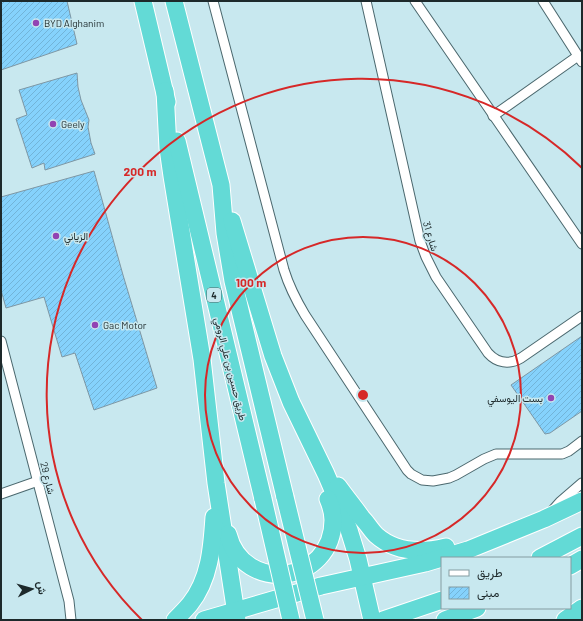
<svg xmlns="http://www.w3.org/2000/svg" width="583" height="621" viewBox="0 0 583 621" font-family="Barlow,Vazirmatn,sans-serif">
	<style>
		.building { fill: url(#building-hatch); stroke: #7e97a4 }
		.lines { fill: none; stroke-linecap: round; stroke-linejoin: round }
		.street-casing { stroke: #4b686e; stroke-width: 11 }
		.highway-casing { stroke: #fff; stroke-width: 19 }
		.street { stroke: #fff; stroke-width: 9 }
		.highway { stroke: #63dad6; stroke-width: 17 }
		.highway-bridge-casing { stroke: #fff; stroke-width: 19; stroke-linecap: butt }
		.highway-bridge { stroke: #63dad6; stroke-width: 17 }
		.ring { fill: none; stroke: #d62828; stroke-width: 2 }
		.poi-dot { fill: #9243b3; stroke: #c8e8ef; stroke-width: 1.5 }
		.labels { text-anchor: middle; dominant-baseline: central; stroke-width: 3; stroke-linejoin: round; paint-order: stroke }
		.shield { fill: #c8e8ef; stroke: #506266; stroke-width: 1 }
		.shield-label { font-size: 9px; font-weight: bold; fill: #1d292b }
		.poi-label { font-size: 10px; fill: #1d292b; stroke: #c8e8ef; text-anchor: start }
		.street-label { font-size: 10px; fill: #1d292b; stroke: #c8e8ef }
		.centre { fill: #d62828; stroke: #c8e8ef; stroke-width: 2 }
		.ring-label { font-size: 12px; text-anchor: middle; font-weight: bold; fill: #d62828; stroke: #c8e8ef; stroke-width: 3; stroke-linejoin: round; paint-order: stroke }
	</style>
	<defs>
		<pattern id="building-hatch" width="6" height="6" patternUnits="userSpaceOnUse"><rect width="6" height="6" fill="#85d2fc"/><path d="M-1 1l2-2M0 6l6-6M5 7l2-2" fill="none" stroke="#72b4d8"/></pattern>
	</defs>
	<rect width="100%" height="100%" fill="#c8e8ef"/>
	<g class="building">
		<path d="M1,1H67L77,44L1,70Z"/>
		<path d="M77,73L78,87L81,100L89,120L88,127L91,143L95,154L45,170L44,163L32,168L16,119L27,115L19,90Z"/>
		<path d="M94,171L123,275L157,388L94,410L75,353L62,357L44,297L6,308L1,290V197Z"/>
		<path d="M582,336V411L550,433L545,434L511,385Z"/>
	</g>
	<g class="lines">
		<defs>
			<g id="street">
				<path d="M213,1L284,270C289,286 296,300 305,315L407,470L411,474L422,480L433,481L449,478L456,475L484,459L496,454H562L569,451L582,441"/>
				<path d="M366,1L420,241L426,257L436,277L488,353C497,363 509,365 521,358L582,316"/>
				<path d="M415,1L582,244"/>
				<path d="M543,1L582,62"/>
				<path d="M493,116L578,56"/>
				<path d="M1,341L69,601L71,620"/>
				<path d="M1,494L38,481"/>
				<path d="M552,511L560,502L582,483"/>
			</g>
			<g id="highway">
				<path d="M143,1L167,102"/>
				<path d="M174,1L221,185L225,233L233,281L285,497"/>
				<path d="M165,91L168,148L172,176L202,359L216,483L237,620"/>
				<path d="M177,141L263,499"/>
				<path d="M232,221L273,356L291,402L326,474L338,502L349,530L358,559L372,620"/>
				<path d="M338,486C346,497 354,507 362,518C367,523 371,530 376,535C396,553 421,553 446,547"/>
				<path d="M228,534C243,595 333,584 333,520C333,513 331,506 328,499"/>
				<path d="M540,558L582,536"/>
				<path d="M570,566L582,559"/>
				<path d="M175,620C180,615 185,610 190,604C210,579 212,547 214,517"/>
				<path d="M204,620L321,586L425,563L468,550L544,519L582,501"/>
				<path d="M383,620L442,600"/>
				<path d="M445,620L477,608"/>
				<path d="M565,620L582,608"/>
			</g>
		</defs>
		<use href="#street" class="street-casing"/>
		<use href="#highway" class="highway-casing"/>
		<use href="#street" class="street"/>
		<use href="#highway" class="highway"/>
		<defs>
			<g id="highway-bridge">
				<path d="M285,497L315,620"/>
				<path d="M263,499L291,620"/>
			</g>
		</defs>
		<use href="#highway-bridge" class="highway-bridge-casing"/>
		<use href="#highway-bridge" class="highway-bridge"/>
	</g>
	<g class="ring">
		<circle cx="363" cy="395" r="158"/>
		<path d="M142 620A315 315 0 0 1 582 168"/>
	</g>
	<g class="poi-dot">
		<circle cx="36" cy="23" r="4"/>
		<circle cx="53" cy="124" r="4"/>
		<circle cx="56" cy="236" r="4"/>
		<circle cx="95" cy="325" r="4"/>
		<circle cx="551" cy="398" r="4"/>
	</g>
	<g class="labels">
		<rect class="shield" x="207" y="288" width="14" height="14" rx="3"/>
		<g class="shield-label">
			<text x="214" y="295">4</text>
		</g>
		<g class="poi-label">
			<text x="44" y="23">BYD Alghanim</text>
			<text x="61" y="124">Geely</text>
			<text x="64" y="236">الزياني</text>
			<text x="103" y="325">Gac Motor</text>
			<text x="543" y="398" text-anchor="end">بست اليوسفي</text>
		</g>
		<g class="street-label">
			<text transform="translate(431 236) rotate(73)">شارع 31</text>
			<text transform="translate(231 369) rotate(76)">طريق حسين بن علي الرومي</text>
			<text transform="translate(48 478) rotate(76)">شارع 29</text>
		</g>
	</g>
	<circle cx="363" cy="395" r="6" class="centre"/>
	<g class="ring-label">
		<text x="140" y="176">200 m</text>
		<text x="251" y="287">100 m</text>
	</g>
	<rect width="583" height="621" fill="none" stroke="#1d292b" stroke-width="4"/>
	<rect x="441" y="557" width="130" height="52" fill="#c8e8ef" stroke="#849ca1"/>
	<rect x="449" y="570" width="20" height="6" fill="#ffffff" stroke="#849ca1"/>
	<text x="477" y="577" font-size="12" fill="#1d292b">طريق</text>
	<rect x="449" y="587" width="20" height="12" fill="url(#building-hatch)" stroke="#849ca1"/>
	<text x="477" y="597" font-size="12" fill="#1d292b">مبنى</text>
	<g transform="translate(32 589) rotate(84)" stroke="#c8e8ef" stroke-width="3" paint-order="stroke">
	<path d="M0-3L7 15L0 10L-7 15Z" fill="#1d292b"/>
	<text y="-6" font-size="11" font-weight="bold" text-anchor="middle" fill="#1d292b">ش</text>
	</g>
</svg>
